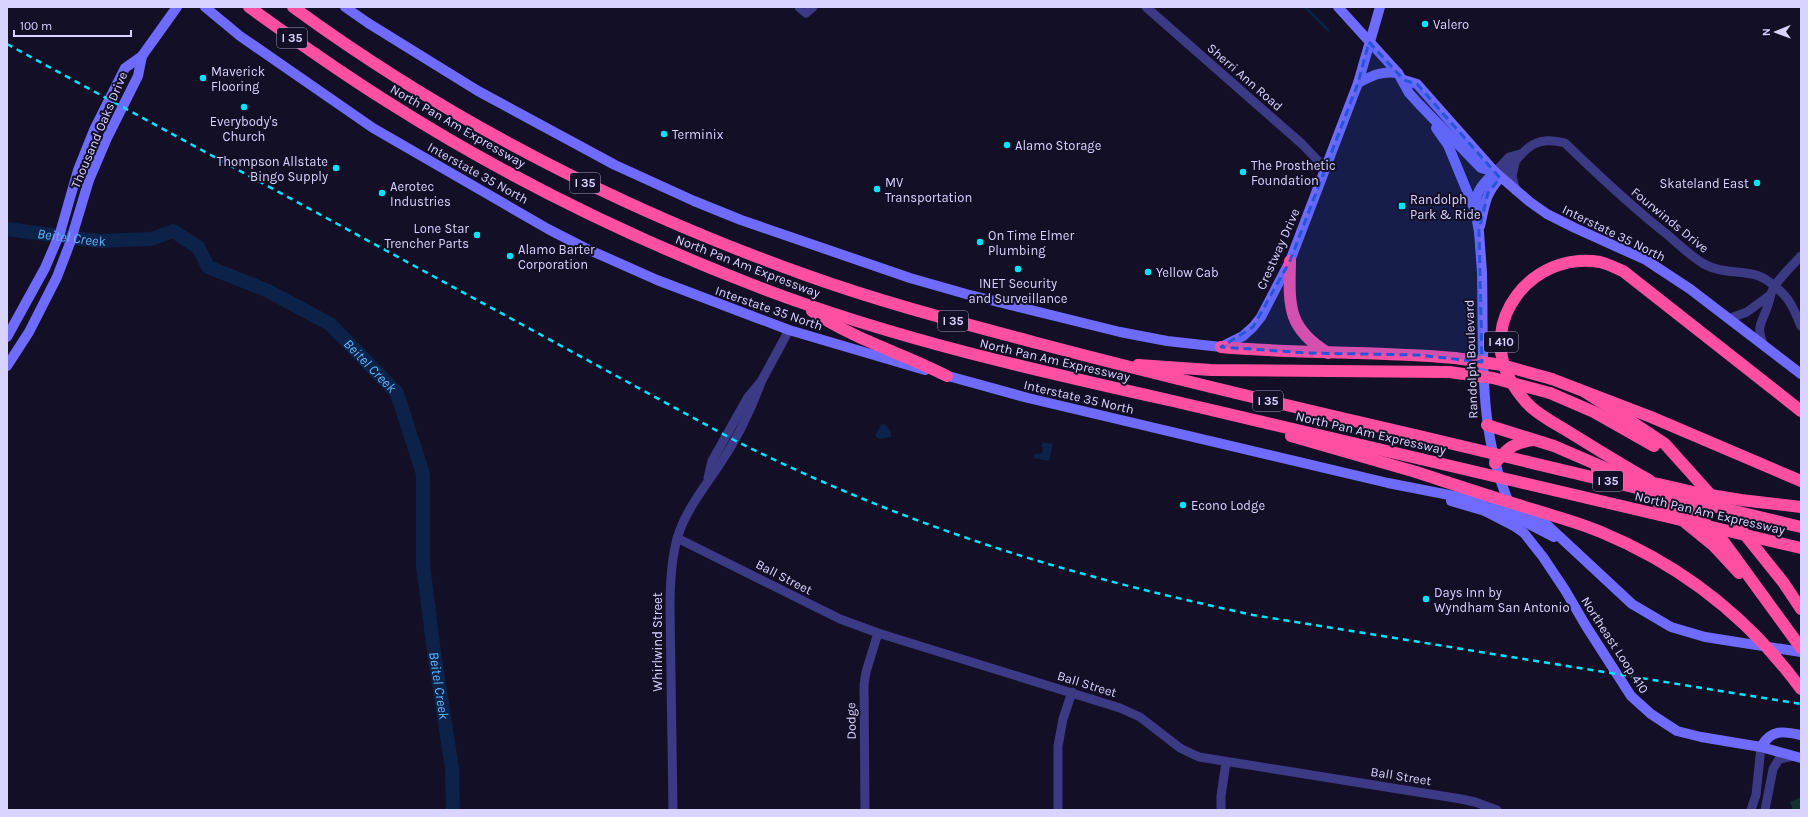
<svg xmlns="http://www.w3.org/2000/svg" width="1808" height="817" viewBox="0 0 1808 817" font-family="Karla,sans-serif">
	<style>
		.green { fill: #12302f }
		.water { fill: #0c2248 }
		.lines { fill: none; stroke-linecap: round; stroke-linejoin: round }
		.stream { stroke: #0c2248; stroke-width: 2.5 }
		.river { stroke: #0c2248; stroke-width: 14 }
		.street { stroke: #3d3a85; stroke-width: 9 }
		.secondary { stroke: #6f6bff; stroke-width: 10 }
		.highway { stroke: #ff4fa3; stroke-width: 12 }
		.rail { stroke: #00e5ff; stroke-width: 2.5; stroke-dasharray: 6 5; stroke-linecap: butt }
		.highway-bridge { stroke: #ff4fa3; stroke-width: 12 }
		.marked { fill: #2655da; fill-opacity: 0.2; stroke: #2655da; stroke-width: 3; stroke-dasharray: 8 5; stroke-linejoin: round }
		.poi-dot { fill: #00e5ff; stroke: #130f26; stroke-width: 1.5 }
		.labels { text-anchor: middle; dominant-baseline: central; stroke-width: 4; stroke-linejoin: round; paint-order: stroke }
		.shield { fill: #130f26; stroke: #9e99be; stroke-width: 1 }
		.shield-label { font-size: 12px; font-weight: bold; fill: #d9d4ff }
		.poi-label { font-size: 13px; fill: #d9d4ff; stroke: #130f26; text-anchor: start }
		.street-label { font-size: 13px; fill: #d9d4ff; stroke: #130f26 }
		.water-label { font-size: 14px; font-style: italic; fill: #62b6ff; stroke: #130f26 }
	</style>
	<rect width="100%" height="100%" fill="#130f26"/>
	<path class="green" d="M1801,797V810H1793L1790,802Z"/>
	<g class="water">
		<path d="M882,424L886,425L891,432V437L879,439L876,437V434Z"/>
		<path d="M1043,442L1053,444L1049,461L1033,458L1035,454L1042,453L1043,448L1041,446Z"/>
	</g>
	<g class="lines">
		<path class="stream" d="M1305,7L1328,30"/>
		<path class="river" id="s1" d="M7,229L99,241L151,239L173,231L198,247L208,267L266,290L330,324L397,393L423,474V565L434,652L452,768L453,810"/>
		<g class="street">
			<path d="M799,7L806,13L813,7"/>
			<path d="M1146,7L1302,144L1325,168"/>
			<path d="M1515,163L1512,176L1516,191"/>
			<path d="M1495,172L1509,157L1520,154"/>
			<path d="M1500,178C1522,156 1529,133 1565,143C1599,176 1632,207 1669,236C1680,246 1692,257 1704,264C1725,276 1751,268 1768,281C1788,295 1792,304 1801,326"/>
			<path d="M1728,319L1747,312L1770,295"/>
			<path d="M1764,346C1755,325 1762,324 1768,305C1770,298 1771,292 1774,287C1781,276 1792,266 1801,256"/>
			<path d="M708,478L712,461L748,397L762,380L789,330"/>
			<path d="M677,538L840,619L878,633L1120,708L1140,717L1180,748L1199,757L1461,799L1475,802L1497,810"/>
			<path d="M673,810L670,608C670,585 671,561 677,539C684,513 703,489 718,467C736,441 751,410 762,380"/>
			<path d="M865,810L864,685L866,672L878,633"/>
			<path d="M1058,810V746L1063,719L1072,692"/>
			<path d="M1221,810V796L1226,762"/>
			<path d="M1751,810L1756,795L1761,747"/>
			<path d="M1765,810L1773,769L1779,759L1794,756"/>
		</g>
		<g class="secondary">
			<path d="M205,7L240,36L373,128L548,229L585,248L657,280L789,330L925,370"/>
			<path d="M345,7L368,23L478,91L615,165L694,201L741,220L910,278L966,294L1120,332L1167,341L1221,347L1243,336L1253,327L1261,317L1290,261L1358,83L1380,7"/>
			<path d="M1338,7L1398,73L1409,93L1419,104L1481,168L1495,172"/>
			<path d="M1404,80L1417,84L1495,172L1530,202L1547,214L1575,228L1646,260L1690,289L1801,374"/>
			<path d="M1358,83C1373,75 1381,71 1398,73"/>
			<path d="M1436,128L1448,145L1474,208"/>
			<path d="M1495,172C1488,179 1479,187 1477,196C1474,209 1477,220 1479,232C1480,245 1481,259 1482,272C1484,351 1477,431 1510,505"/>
			<path d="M1480,226C1485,205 1485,194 1500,178"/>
			<path d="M7,337L45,268L60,233L78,170L94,130L125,68L142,56L177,7"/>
			<path d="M7,366L29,332L57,277L70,243L89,180L107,138L138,76L142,56"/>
			<path d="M941,374L1028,398L1388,483L1510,507L1535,517L1546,524L1632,604L1671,627L1705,637L1801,652"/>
			<path d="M1451,501L1485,511L1500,512L1527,523L1554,537"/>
			<path d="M1485,511L1514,526L1524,533L1543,557L1565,590L1586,626L1631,696L1651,714L1677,731L1701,737L1761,747L1801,758"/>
			<path d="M1761,747C1771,729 1783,731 1801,735"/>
		</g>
		<g class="highway">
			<path d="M249,7C296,41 343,74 391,104C508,178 633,239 761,288C895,339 1034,370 1173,401C1255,420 1338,440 1421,459"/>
			<path d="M293,7C449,121 622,209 803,274C880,302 958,322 1037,343C1162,376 1288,406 1415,435"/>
			<path d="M1290,261C1289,306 1287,328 1328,353"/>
			<path d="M812,311C855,340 902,353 947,376"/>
			<path d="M1221,347C1299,354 1377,351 1455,358"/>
			<path d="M1138,365L1211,370L1449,372"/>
			<path d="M1552,379L1651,417L1801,481"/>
			<path d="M1585,392L1626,418L1665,444L1734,521L1783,582L1801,609"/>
			<path d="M1550,393L1594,412L1654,446"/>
			<path d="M1487,425L1554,446L1612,471"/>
			<path d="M1291,436L1416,472"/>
			<path d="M1495,463C1509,447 1512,444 1532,440"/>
			<path d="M1649,480C1622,465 1595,448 1569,432C1556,424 1542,417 1531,407C1523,400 1517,391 1512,383C1475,322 1533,250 1600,262C1608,264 1616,268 1623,271L1801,411"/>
			<path d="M1637,488L1680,518L1713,545L1739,573"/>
			<path d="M1669,495L1718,534L1801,648"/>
		</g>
		<path class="rail" d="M7,44L734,440C847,497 968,543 1091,576C1145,591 1199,603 1253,615L1801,704"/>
		<g class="highway-bridge">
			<path d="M1455,358L1502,365L1552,379"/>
			<path d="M1449,372L1493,378L1550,393"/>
			<path d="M1415,435L1801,527"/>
			<path d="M1421,459L1801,548"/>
			<path d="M1597,470L1698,493L1741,500L1801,507"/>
			<path d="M1416,472C1456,485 1495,498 1535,510C1557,517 1580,523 1601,532C1683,566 1749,618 1801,689"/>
		</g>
	</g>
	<path class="marked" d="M1369,42L1404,80L1417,84L1500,178L1488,193L1479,230L1482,362L1418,355L1308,353L1221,347L1253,327L1290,261L1358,83Z"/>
	<g class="poi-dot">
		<circle cx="1425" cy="24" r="4"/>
		<circle cx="203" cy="78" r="4"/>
		<circle cx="244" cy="107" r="4"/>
		<circle cx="664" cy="134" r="4"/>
		<circle cx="1007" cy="145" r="4"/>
		<circle cx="336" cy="168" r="4"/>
		<circle cx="1243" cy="172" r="4"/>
		<circle cx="1757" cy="183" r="4"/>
		<circle cx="877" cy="189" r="4"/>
		<circle cx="382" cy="193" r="4"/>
		<rect x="1398" y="202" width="8" height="8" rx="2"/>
		<circle cx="477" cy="235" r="4"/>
		<circle cx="980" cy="242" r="4"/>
		<circle cx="510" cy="256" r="4"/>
		<circle cx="1018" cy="269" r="4"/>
		<circle cx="1148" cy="272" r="4"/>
		<circle cx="1183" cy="505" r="4"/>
		<circle cx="1426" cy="599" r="4"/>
	</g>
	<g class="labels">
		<g class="shield">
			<rect x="277" y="28" width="30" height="20" rx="3"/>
			<rect x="570" y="173" width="30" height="20" rx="3"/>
			<rect x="938" y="311" width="30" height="20" rx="3"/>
			<rect x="1484" y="332" width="34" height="20" rx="3"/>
			<rect x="1253" y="391" width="30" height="20" rx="3"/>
			<rect x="1593" y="471" width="30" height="20" rx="3"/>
		</g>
		<g class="shield-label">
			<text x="292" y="38">I 35</text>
			<text x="585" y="183">I 35</text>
			<text x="953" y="321">I 35</text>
			<text x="1501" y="342">I 410</text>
			<text x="1268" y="401">I 35</text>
			<text x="1608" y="481">I 35</text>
		</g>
		<g class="poi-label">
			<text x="1433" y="24">Valero</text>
			<text x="211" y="71">Maverick<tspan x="211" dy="15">Flooring</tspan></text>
			<text x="244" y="121" text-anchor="middle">Everybody's<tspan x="244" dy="15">Church</tspan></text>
			<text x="672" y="134">Terminix</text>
			<text x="1015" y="145">Alamo Storage</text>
			<text x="328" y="161" text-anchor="end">Thompson Allstate<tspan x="328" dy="15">Bingo Supply</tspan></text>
			<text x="1251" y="165">The Prosthetic<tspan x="1251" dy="15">Foundation</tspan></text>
			<text x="885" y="182">MV<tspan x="885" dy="15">Transportation</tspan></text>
			<text x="1749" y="183" text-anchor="end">Skateland East</text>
			<text x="390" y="186">Aerotec<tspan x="390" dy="15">Industries</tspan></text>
			<text x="1410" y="199">Randolph<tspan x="1410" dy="15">Park &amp; Ride</tspan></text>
			<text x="469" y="228" text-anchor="end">Lone Star<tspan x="469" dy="15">Trencher Parts</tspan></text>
			<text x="988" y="235">On Time Elmer<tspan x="988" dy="15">Plumbing</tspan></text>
			<text x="518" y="249">Alamo Barter<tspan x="518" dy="15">Corporation</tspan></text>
			<text x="1156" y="272">Yellow Cab</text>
			<text x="1018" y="283" text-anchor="middle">INET Security<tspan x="1018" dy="15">and Surveillance</tspan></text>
			<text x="1191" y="505">Econo Lodge</text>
			<text x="1434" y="592">Days Inn by<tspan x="1434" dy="15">Wyndham San Antonio</tspan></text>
		</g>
		<g class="street-label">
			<text transform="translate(1245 77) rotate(41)">Sherri Ann Road</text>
			<text transform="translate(458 126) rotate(30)">North Pan Am Expressway</text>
			<text transform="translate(99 130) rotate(-67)">Thousand Oaks Drive</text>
			<text transform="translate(478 173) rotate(29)">Interstate 35 North</text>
			<text transform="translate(1670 220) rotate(39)">Fourwinds Drive</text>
			<text transform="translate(1614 233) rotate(26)">Interstate 35 North</text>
			<text transform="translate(1278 249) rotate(-66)">Crestway Drive</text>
			<text transform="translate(748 266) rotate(21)">North Pan Am Expressway</text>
			<text transform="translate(769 308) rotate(19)">Interstate 35 North</text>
			<text transform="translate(1471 359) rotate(-92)">Randolph Boulevard</text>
			<text transform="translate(1055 360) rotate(13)">North Pan Am Expressway</text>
			<text transform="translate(1079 397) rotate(13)">Interstate 35 North</text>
			<text transform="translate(1371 433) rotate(13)">North Pan Am Expressway</text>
			<text transform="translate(1710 513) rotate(13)">North Pan Am Expressway</text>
			<text transform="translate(784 577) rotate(27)">Ball Street</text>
			<text transform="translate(657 642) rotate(-90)">Whirlwind Street</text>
			<text transform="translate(1615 645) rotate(57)">Northeast Loop 410</text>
			<text transform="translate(1087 684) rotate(17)">Ball Street</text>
			<text transform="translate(851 721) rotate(-91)">Dodge</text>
			<text transform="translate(1401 776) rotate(9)">Ball Street</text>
		</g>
		<g class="water-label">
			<text stroke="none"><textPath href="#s1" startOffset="65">Beitel Creek</textPath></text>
			<text stroke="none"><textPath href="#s1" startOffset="413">Beitel Creek</textPath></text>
			<text stroke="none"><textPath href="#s1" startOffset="749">Beitel Creek</textPath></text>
		</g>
	</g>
	<rect width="1808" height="817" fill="none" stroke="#d9d4ff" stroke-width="16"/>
	<g transform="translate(1776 32) rotate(269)" stroke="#130f26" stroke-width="3" paint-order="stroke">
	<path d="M0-3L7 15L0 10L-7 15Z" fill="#d9d4ff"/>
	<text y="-6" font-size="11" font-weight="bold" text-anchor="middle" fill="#d9d4ff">N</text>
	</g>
	<path d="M14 30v6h117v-6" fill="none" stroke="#d9d4ff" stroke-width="2"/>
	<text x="20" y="30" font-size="12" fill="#d9d4ff" stroke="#130f26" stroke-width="3" paint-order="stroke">100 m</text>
</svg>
